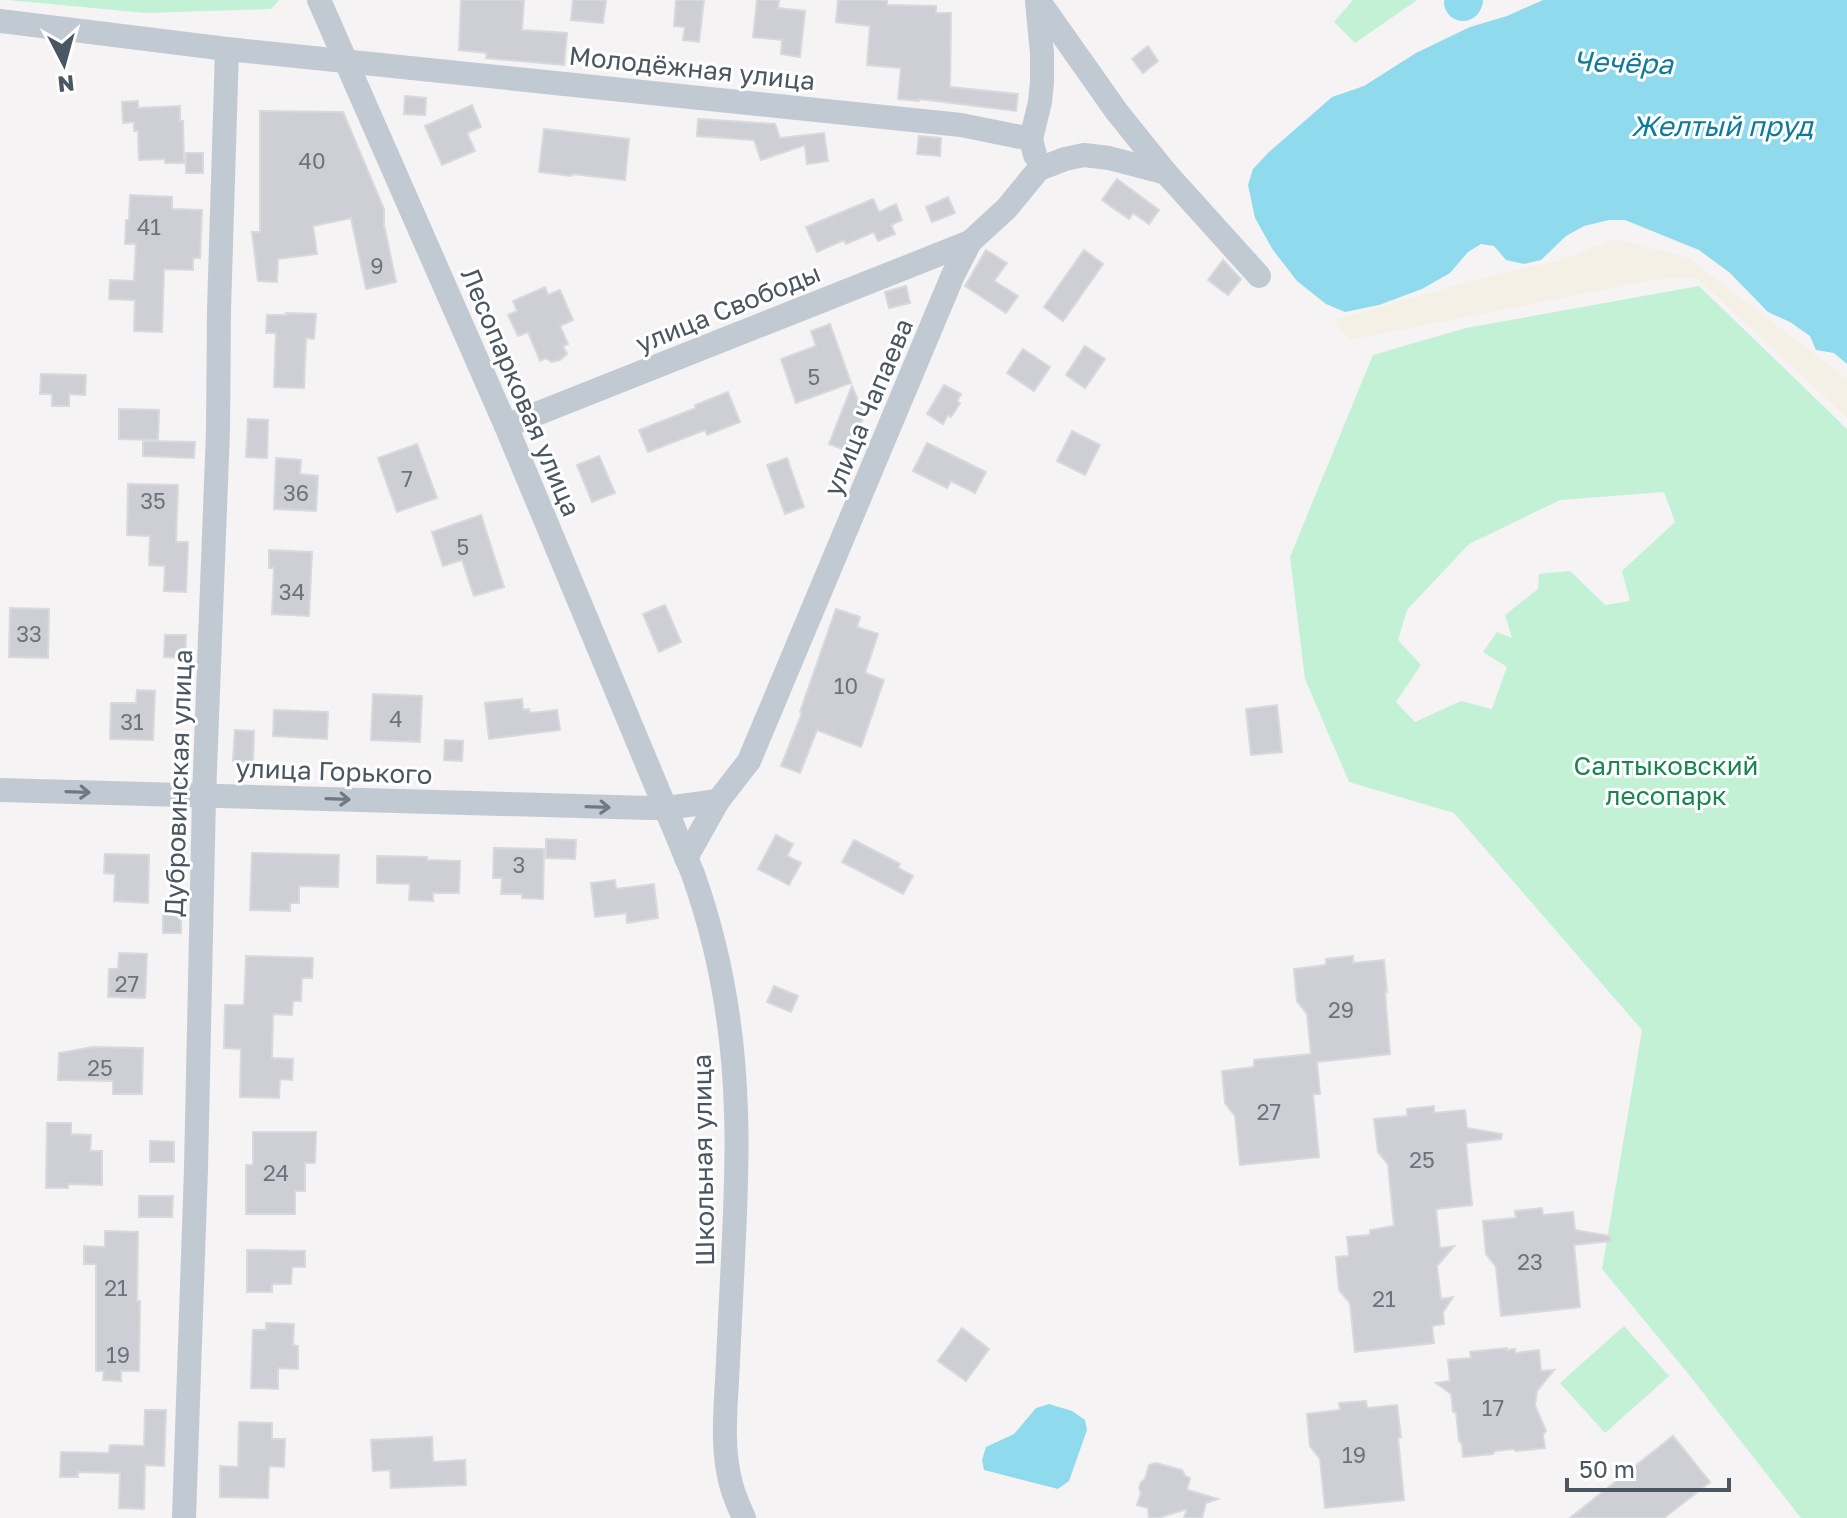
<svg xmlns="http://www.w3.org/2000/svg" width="1847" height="1518" viewBox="0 0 1847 1518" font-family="'Golos Text',sans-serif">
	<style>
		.green { fill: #c3f1d5; fill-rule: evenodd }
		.sand { fill: #f5f0e5 }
		.water { fill: #90daee }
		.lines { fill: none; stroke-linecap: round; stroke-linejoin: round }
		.river { stroke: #90daee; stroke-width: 38 }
		.building { fill: #cdcfd5; stroke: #d7d9de; stroke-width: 2 }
		.street { stroke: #c1cad2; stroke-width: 24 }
		.oneway { stroke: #6e7983 }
		.labels { text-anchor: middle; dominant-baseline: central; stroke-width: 6; stroke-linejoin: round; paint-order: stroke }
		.number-label { font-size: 22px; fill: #6b747e }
		.street-label { font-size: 26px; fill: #4a5661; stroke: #fff }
		.park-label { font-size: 26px; fill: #17864f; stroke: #fff }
		.water-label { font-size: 28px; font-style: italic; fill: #0c7c9b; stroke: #fff }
	</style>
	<rect width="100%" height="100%" fill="#f5f3f3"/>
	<g class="green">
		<path d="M8,0H279L271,9L146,13Z"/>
		<path d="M1353,0H1417L1355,43L1334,22Z"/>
		<path d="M1699,286L1847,429V1518H1801L1690,1376L1602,1269L1642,1030L1454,813L1349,782L1305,679L1290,557L1373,355L1466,328ZM1664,492L1675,522L1622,571L1630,601L1605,605L1570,571L1539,574L1538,589L1505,615L1512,638L1497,632L1483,652L1507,667L1492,709L1461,701L1415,722L1396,702L1421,665L1398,640L1407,610L1469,544L1560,500Z"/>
		<path d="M1624,1326L1669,1376L1605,1433L1560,1383Z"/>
	</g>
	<path class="sand" d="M1614,239L1689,258L1847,379V418L1696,277L1652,280L1349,340L1333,320L1498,274L1558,261Z"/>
	<g class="water">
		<path d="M1543,0H1847V364L1834,353L1816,350L1810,336L1790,322L1768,312L1730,273L1699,250L1625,220H1609L1584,226L1566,236L1541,260L1524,264L1506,260L1494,246L1481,244L1468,252L1450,273L1422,289L1379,305L1345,312L1326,304L1297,281L1273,250L1255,218L1248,185L1253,169L1269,152L1332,97L1364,86L1416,53L1470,27L1507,16Z"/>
		<path d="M1049,1404L1072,1411L1085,1420L1087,1430L1069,1481L1058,1489L984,1470L982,1460L986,1447L1014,1434L1036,1408Z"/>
	</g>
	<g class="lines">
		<path class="river" d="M1463,2L1464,0"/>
	</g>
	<g class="building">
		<path d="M461,0H524L522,30L567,33L564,65L486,58L487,53L459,50Z"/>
		<path d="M573,0H606L603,23L571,20Z"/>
		<path d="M676,0H704L699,42L683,40L685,27L674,26Z"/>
		<path d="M757,0H779L778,8L805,11L800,57L781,54L782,40L753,37Z"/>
		<path d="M838,0H887V5L936,6V13H951L950,87L1018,94L1016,111L919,99V101L898,99L901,68L867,65L870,26L836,22Z"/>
		<path d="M1148,46L1158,61L1143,73L1132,59Z"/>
		<path d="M405,96L426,98L425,115L404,114Z"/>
		<path d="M138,101V108L180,106V121H183L184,163H165V159L139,160L138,131H134V122L123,123L122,102Z"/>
		<path d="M472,105L481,127L467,133L475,151L442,165L425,126Z"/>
		<path d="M260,111L343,112L384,209V225L396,282L366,289L351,218L313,226L317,254L278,259L277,282L258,281L252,232H260Z"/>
		<path d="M698,119L775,124L780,138L824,133L828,161L807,164L805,145L761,160L754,140L697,136Z"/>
		<path d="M544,129L629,139L625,180L572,174L571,176L539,172Z"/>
		<path d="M919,136L941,138L940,156L917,154Z"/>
		<rect x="186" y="153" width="17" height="20"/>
		<path d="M1117,179L1159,210L1149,224L1133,213L1129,219L1102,200Z"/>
		<path d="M130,195L172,197V209L202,210L200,258H193V270L164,269L162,332L134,331L135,300L109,299L110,280L134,281L136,244H125L126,220H129Z"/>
		<path d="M948,197L955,213L932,222L926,207Z"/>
		<path d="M873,199L879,212L896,204L902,220L891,225L895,234L878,241L874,232L846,244L844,240L817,252L806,227Z"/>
		<path d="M986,250L1007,263L994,281L1018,296L1006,313L965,286Z"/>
		<path d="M1084,250L1103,264L1063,321L1044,307Z"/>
		<path d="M1223,260L1241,279L1228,295L1208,280Z"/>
		<path d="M906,286L910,303L889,308L885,292Z"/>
		<path d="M545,287L548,295L560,290L573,320L560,326L568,344L563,346L567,354L560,360L551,362L546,358L540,361L528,332L518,336L508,315L517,311L513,301Z"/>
		<path d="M286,313L316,314L314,339L306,338L304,388L274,387L276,333H266L267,315H286Z"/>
		<path d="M830,324L851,383L796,403L781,359L816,346L811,331Z"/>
		<path d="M1085,346L1105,359L1085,388L1066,375Z"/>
		<path d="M1023,349L1050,367L1034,391L1007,373Z"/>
		<path d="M41,374L86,375L85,395L69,394V406H52V394H40Z"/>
		<path d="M944,385L961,394L957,401L960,403L951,417L948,415L943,424L927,414Z"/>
		<path d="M852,386L864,415L850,452L829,444Z"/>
		<path d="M728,392L740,422L707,435L705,430L648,452L639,430L696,408L695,405Z"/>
		<path d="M119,409L159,410L158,440L119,439Z"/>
		<path d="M248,419L268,420L267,458L246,457Z"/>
		<path d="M1072,431L1100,445L1085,475L1057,461Z"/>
		<path d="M143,441L195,442L194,458L143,456Z"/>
		<path d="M927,443L986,472L975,493L951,481L947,488L913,471Z"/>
		<path d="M417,444L437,498L397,512L378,458Z"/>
		<path d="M599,456L615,493L592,502L577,465Z"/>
		<path d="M276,458L301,460L300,474L318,476L316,511L274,509Z"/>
		<path d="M787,458L804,507L785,514L767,465Z"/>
		<path d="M128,484L178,485L176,542H188L186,592L164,591L165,566L149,565L150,536L127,535Z"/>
		<path d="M481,515L504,587L474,596L462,560L443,566L432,532Z"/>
		<path d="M269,550L312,552L309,616L272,614L274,568H269Z"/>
		<path d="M665,605L681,642L659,652L643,614Z"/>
		<path d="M10,608L49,609L48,658L9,657Z"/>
		<path d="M836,609L860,617L857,627L878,634L865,673L884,680L861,747L817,730L800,773L781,766L802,713L800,712Z"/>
		<path d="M165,635H186L185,658L164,657Z"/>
		<path d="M137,690L155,691L153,740L110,739L111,703H136Z"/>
		<path d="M373,694L422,696L420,742L371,740Z"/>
		<path d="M522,699L523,710L529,709L530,713L557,710L560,730L489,739L485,703Z"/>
		<path d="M1277,705L1282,752L1251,755L1246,709Z"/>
		<path d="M274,710L328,712L327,739L273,736Z"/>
		<path d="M235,730L254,731L253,762L233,761Z"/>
		<path d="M445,740L463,741L462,761L444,760Z"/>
		<path d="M776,835L793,844L787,856L801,863L789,885L758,869Z"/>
		<path d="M546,839L576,840L575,859L546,858Z"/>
		<path d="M854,840L900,864L898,868L913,876L903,894L842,862Z"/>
		<path d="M494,848L544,849L543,899L522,898V894H501L502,878H493Z"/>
		<path d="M252,853L339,855L338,887L299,886V903H290V911L250,910Z"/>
		<path d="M105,854L149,855L148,903L114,901L115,874L104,873Z"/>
		<path d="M377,856L427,857V860L460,861L459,893H433V901L409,900L410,884L377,883Z"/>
		<path d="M615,880L616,889L654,884L658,918L627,923L626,913L595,917L591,883Z"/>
		<rect x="163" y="914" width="18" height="19"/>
		<path d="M119,953L147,954L145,998L108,997L109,969H118Z"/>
		<path d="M246,956L313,958L312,978H302L301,1001H293L292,1015L273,1014L272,1058L293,1059L292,1080L280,1079L279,1098L240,1097L241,1049L224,1048L225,1005H244Z"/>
		<path d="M1353,956V963L1384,960L1387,992H1385L1390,1054L1317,1062L1320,1094H1313L1319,1157L1240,1165L1235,1116L1225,1103L1222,1071L1254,1067V1060L1311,1054L1307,1014L1297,1001L1294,969L1326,965V959Z"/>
		<path d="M774,986L798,996L791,1012L767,1002Z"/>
		<path d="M93,1047L143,1048L142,1094H113V1081L58,1080L59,1053Z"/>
		<path d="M1434,1106V1113L1465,1110L1467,1128L1502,1134L1501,1139L1466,1143L1472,1205L1436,1209L1440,1248L1454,1246L1437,1266L1441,1299L1453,1297L1443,1312L1444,1324L1432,1326L1434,1343L1355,1352L1350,1303L1339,1290L1336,1257L1349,1256L1347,1237L1370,1235V1230L1394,1226L1388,1164L1378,1152L1374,1119L1407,1116V1109Z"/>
		<path d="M47,1123H71V1134L91,1135L90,1151H102V1185L68,1184V1188H46Z"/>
		<path d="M253,1132H316L315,1163H305V1191H295V1214H246V1165H253Z"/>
		<path d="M150,1141L174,1142V1162H150Z"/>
		<path d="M139,1196H173L172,1217H139Z"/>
		<path d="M1542,1208L1543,1215L1573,1212L1575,1230L1610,1236V1241L1574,1245L1580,1307L1501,1316L1496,1267L1486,1254L1483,1221L1516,1218L1515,1211Z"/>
		<path d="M105,1231L138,1232L137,1301H140L139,1371H121V1381L103,1380L104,1371H96V1264H84V1246L105,1247Z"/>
		<path d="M247,1250L305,1251V1267H292L291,1284H272V1292H247Z"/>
		<path d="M266,1323L294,1324L293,1345L298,1346V1369L278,1368V1389L251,1388L253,1330H266Z"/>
		<path d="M962,1328L989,1349L966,1381L938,1361Z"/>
		<path d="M1507,1348V1350L1515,1349V1353L1539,1350L1541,1371L1554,1370L1537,1391L1535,1405L1546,1431L1543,1435L1545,1448L1516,1451L1513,1449L1495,1451L1493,1454L1463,1457L1462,1444L1459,1441L1456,1412H1453L1451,1394L1436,1383L1450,1381L1448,1360L1471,1358L1470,1352Z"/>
		<path d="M1366,1401L1367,1408L1397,1405L1401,1437L1398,1438L1404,1500L1325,1508L1320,1459L1310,1446L1307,1414L1340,1410L1339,1403Z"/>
		<path d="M145,1410H166L164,1466L145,1465L144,1509L119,1508L120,1473L78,1472V1477H60L61,1452L109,1453L110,1445L144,1446Z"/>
		<path d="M239,1422L272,1423V1439H285L284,1467L269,1466L268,1498L220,1497V1466L238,1467Z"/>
		<path d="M1673,1436L1710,1482L1664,1518H1570Z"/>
		<path d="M432,1437L433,1462L465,1460L466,1485L391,1488L390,1470L373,1471L371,1440Z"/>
		<path d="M1156,1463L1182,1470L1185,1476L1190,1478L1187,1489L1188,1490L1218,1499L1206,1503L1202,1518H1184L1187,1509L1158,1518H1149L1148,1508L1137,1505L1141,1493L1139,1488L1141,1482L1145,1479L1149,1465Z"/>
	</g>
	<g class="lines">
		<g class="street">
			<path d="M319,0L506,426L693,874C720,950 734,1032 736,1113C738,1162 735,1211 733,1259C731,1300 729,1340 727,1381C725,1415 722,1451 731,1484C734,1496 739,1507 744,1518"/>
			<path d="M1038,0L1117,112L1166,173L1259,276"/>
			<path d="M0,21L227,49L961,125L1031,139"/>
			<path d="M1035,155L1031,139L1040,102L1042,82V53L1037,2"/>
			<path d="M506,426L970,242"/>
			<path d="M0,790L650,808H666L718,801"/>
			<path d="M686,858L718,801L749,761L953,275L970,242L1007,208L1039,169L1065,159L1084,155L1109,158L1166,173"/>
			<path d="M184,1518L196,1168L204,796L218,430L219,310L227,49"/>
		</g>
	</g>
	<defs><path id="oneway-shaft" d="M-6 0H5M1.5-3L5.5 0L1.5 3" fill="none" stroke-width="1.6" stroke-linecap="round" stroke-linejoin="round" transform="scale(2)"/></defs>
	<g class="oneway">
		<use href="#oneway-shaft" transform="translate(78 792) rotate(2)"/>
		<use href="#oneway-shaft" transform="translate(338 799) rotate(2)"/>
		<use href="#oneway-shaft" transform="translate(598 807) rotate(2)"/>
	</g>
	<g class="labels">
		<g class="number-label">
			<text x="312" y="160">40</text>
			<text x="149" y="226">41</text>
			<text x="377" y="265">9</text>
			<text x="814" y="376">5</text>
			<text x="407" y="478">7</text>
			<text x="296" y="492">36</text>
			<text x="153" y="500">35</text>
			<text x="463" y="546">5</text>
			<text x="292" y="591">34</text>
			<text x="29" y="633">33</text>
			<text x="846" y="685">10</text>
			<text x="396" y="718">4</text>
			<text x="132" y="721">31</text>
			<text x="519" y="864">3</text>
			<text x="127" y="983">27</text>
			<text x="1341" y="1009">29</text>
			<text x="100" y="1067">25</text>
			<text x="1269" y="1111">27</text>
			<text x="1422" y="1159">25</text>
			<text x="276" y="1172">24</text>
			<text x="1530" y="1261">23</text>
			<text x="116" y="1287">21</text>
			<text x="1384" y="1298">21</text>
			<text x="118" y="1354">19</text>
			<text x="1493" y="1407">17</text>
			<text x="1354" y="1454">19</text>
		</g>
		<g class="street-label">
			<text transform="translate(692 68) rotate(6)">Молодёжная улица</text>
			<text transform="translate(728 308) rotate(-22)">улица Свободы</text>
			<text transform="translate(521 392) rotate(67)">Лесопарковая улица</text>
			<text transform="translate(868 407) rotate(-67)">улица Чапаева</text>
			<text transform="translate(334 771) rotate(2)">улица Горького</text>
			<text transform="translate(178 783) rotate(-88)">Дубровинская улица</text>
			<text transform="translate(703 1160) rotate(-91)">Школьная улица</text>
		</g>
		<g class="park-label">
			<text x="1666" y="765">Салтыковский<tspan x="1666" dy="30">лесопарк</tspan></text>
		</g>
		<g class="water-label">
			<text transform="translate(1623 62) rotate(2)">Чечёра</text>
			<text x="1722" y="125">Желтый пруд</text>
		</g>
	</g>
	<g transform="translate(64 64) rotate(174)" stroke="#ffffff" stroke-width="6" paint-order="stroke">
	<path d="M0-6L14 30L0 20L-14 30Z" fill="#4a5661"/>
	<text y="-12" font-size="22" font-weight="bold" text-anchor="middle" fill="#4a5661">N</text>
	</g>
	<path d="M1567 1478v12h162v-12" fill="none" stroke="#4a5661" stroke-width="4"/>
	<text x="1579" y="1478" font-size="24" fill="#4a5661" stroke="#ffffff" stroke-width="6" paint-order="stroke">50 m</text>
</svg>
